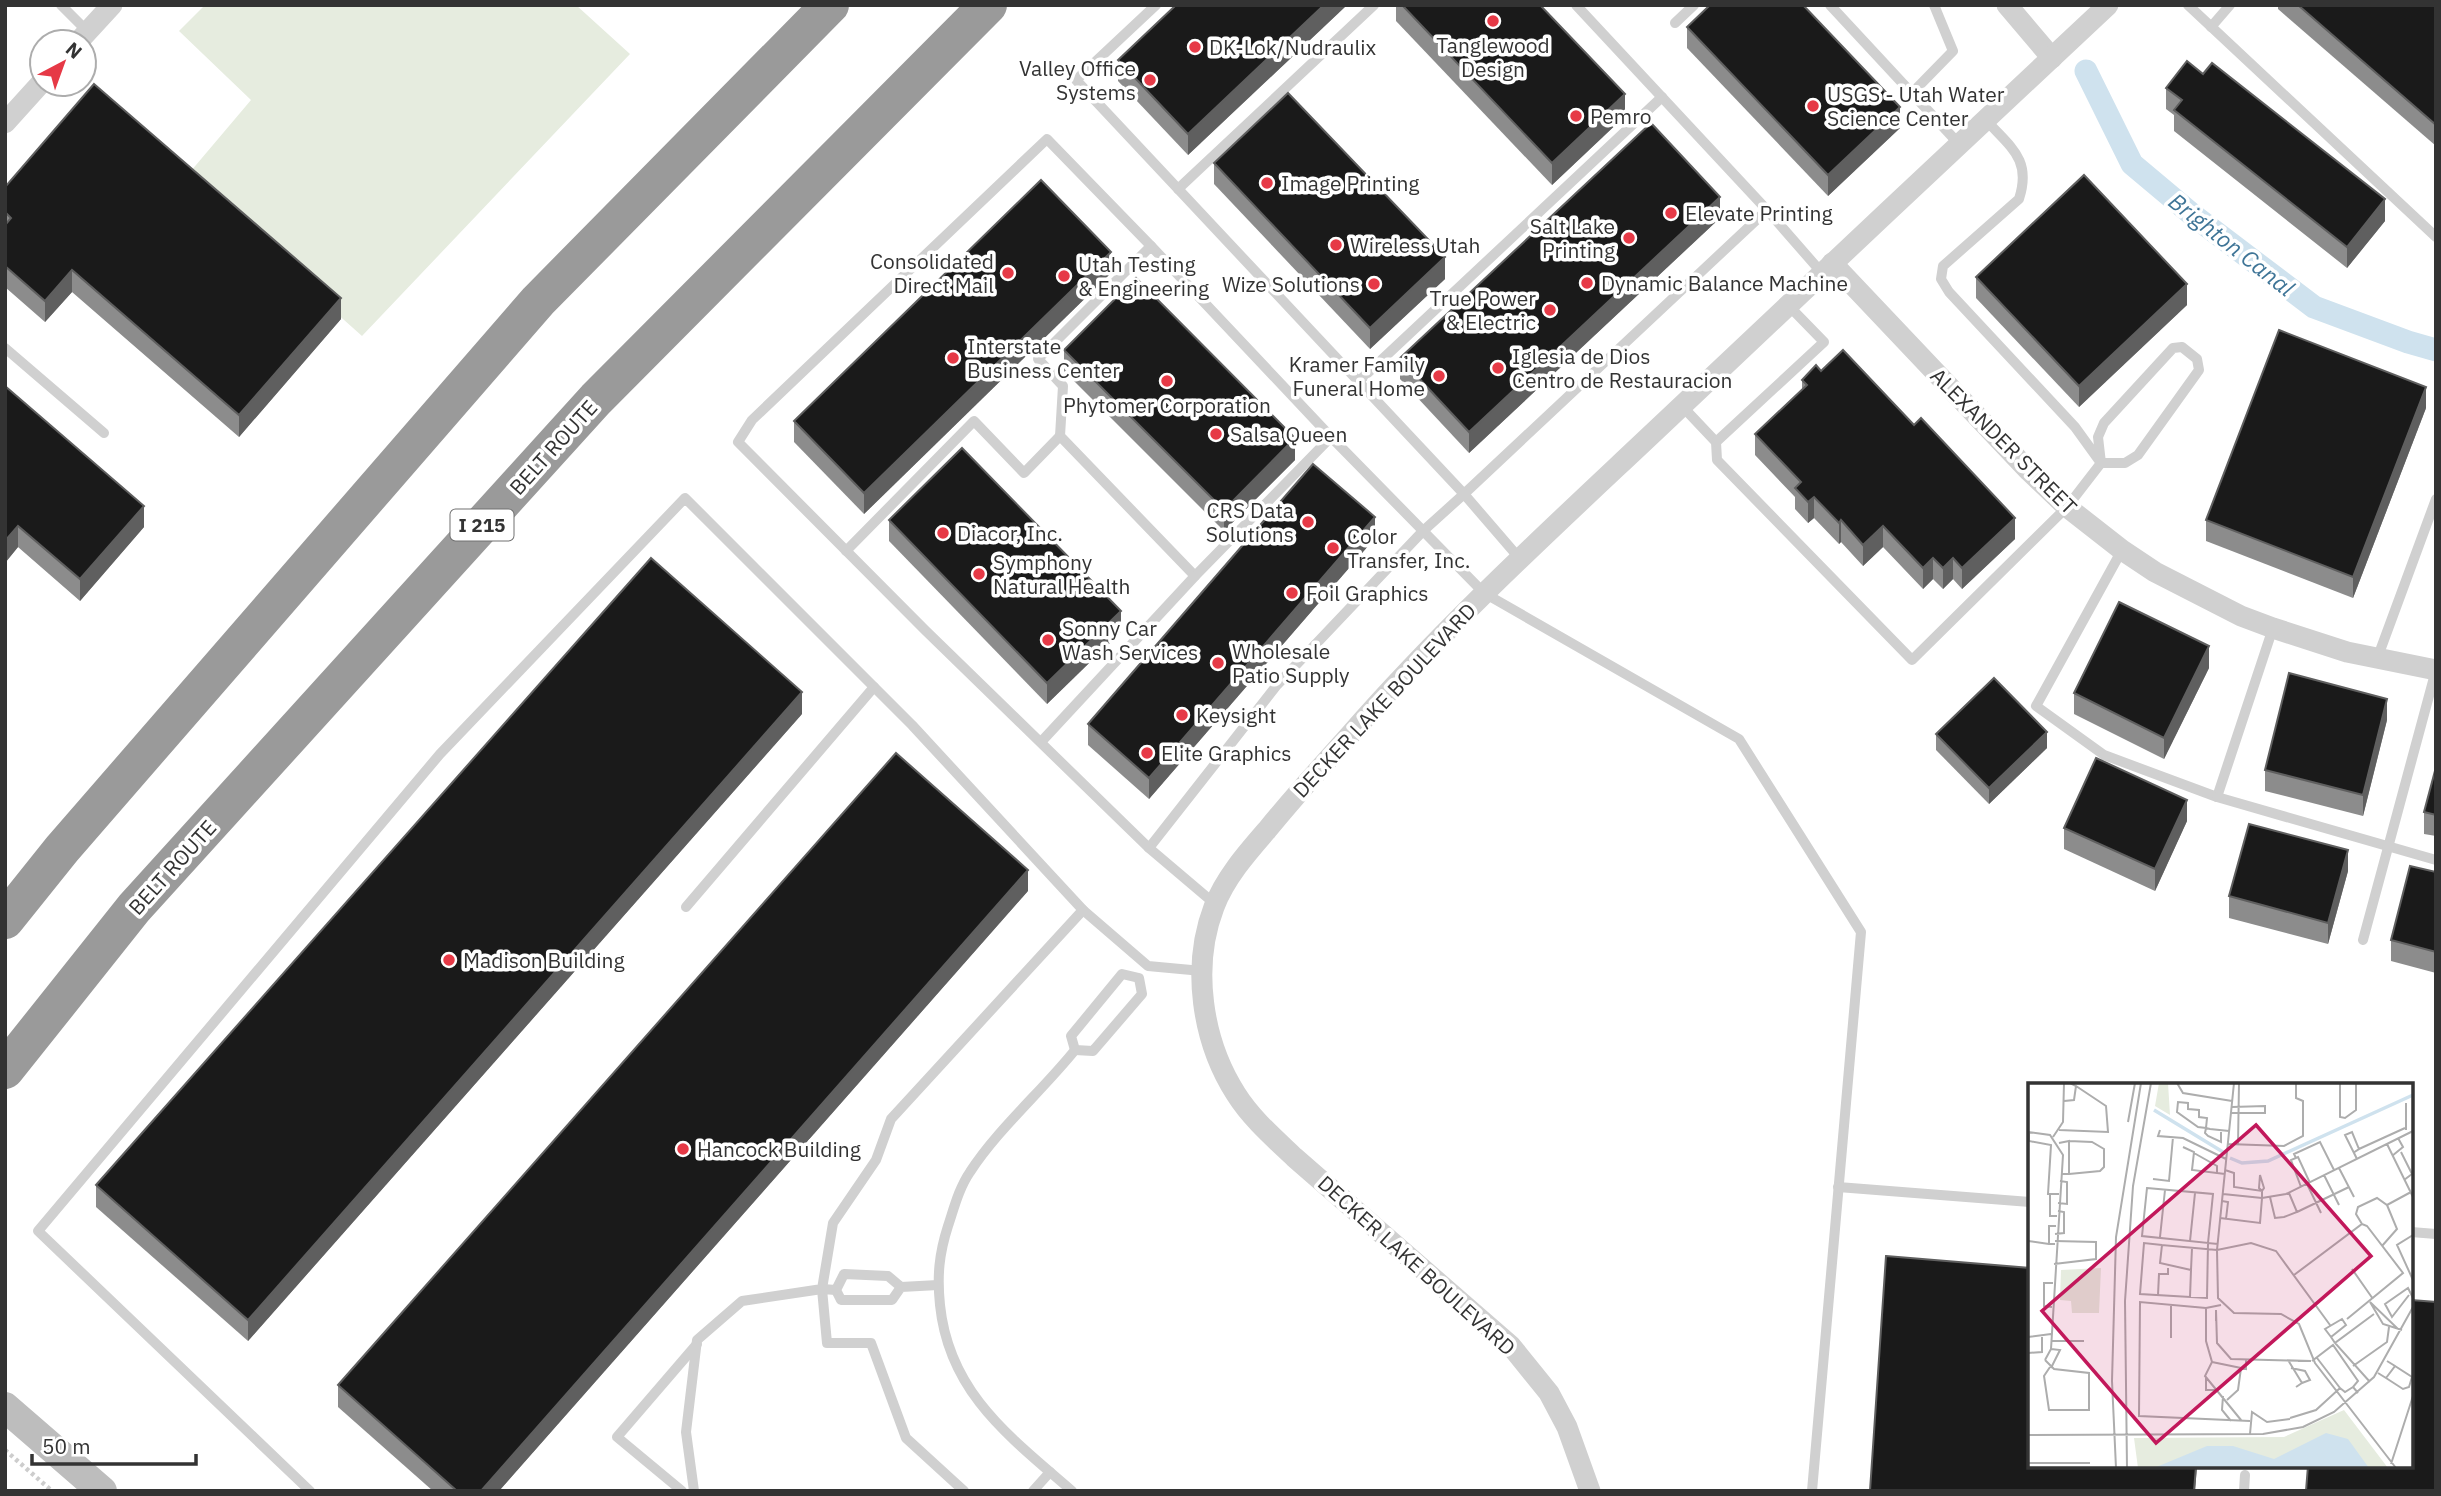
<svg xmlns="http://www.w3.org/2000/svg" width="2441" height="1496" viewBox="0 0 2441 1496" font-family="'IBM Plex Sans',sans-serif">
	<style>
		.green { fill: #e6ecdf }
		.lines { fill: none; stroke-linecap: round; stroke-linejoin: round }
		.canal { stroke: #cfe2ee; stroke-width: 23 }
		.path { stroke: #cdcdcd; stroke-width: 4.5; stroke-dasharray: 3.5 3.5; stroke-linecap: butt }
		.lane { stroke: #d0d0d0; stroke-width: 10 }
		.street { stroke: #d0d0d0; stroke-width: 21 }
		.secondary { stroke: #bdbdbd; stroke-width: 30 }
		.highway { stroke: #9a9a9a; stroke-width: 38 }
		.wall { fill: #8c8c8c }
		.shaded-wall { fill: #5f5f5f }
		.building { fill: #1a1a1a; stroke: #5f5f5f; stroke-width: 2 }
		.poi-dot { fill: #e63946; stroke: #fff; stroke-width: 2.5 }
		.labels { text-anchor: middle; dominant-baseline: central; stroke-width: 7; stroke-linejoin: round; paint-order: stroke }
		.shield { fill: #fff; stroke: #707070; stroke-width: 2 }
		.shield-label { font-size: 19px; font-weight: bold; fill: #333 }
		.poi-label { font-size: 21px; fill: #333; stroke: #fff; text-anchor: start }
		.street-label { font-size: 21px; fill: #333; stroke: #fff }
		.water-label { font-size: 23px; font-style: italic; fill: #3f7597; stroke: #fff }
		.inset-river { fill: none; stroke: #cfe2ee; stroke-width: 3.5 }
		.inset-road { fill: none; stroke: #adadad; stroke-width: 2 }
		.view { fill: #c2185b; fill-opacity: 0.15; stroke: #c2185b; stroke-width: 3.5 }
		.inset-edge { fill: none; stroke: #333; stroke-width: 3.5 }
	</style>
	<rect width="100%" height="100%" fill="#fff"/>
	<path class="green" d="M205,5H576L630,54L362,336L185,178L251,100L179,31Z"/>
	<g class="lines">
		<path class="canal" d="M2086,71L2132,164L2194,216L2314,307L2408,342L2436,350"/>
		<path class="path" d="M5,1450L52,1491"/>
		<g class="lane">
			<path d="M61,5L88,32"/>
			<path d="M1156,5L1076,80L1464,494L1767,210L1576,5"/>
			<path d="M1830,5L1959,144"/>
			<path d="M2188,5L2436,237"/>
			<path d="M1675,23L1694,5"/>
			<path d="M2211,27L2230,5"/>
			<path d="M1911,94L1953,51L1934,5"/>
			<path d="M1178,189L1374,5"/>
			<path d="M1767,210L1822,273"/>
			<path d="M1151,246L1047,139L752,420L738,442L925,630L1149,848L1277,685L1423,531L1464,494L1520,559"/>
			<path d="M5,348L104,433"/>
			<path d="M1358,382L1662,97"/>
			<path d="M1682,406L1716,442L1717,460L1912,660L2067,507L2101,463L2098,437L2104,423L2173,348L2182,347L2197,359L2199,370L2138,455L2125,463H2101L2075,427L1949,292L1941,279L1943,266L2019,199C2032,159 2010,147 1986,120"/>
			<path d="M1331,437L1195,576L1060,436L1063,386L1038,359L1151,246L1331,437L1484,593L1739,739L1861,932L1812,1491"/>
			<path d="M1716,442L1824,342L1788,305"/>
			<path d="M2122,550L2036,706L2104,755L2217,797L2273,628"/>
			<path d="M846,551L974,421L1024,473L1060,436"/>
			<path d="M2377,659L2436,499"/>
			<path d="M1041,742L1195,576"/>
			<path d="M2217,797L2436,860"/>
			<path d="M1149,848L1215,904"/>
			<path d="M686,907L874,687"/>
			<path d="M2363,940L2436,670"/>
			<path d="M1122,974L1139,978L1142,994L1093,1051L1075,1050L1071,1036Z"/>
			<path d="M1838,1187L2030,1202"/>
			<path d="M2411,1232L2436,1234"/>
			<path d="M901,1287L892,1300H841L836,1290L844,1274L888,1276L901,1287L938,1285"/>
			<path d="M836,1290L822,1289L827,1343H871L906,1438L964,1491"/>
			<path d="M310,1491L38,1231L440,754L685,498L912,725L1083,910L1148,966L1202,971"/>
			<path d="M682,1491L617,1437L697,1344"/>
			<path d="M694,1491L686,1432L697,1340L742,1301L822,1289L833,1223L876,1160L891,1119L1083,910"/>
			<path d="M1033,1491L1050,1472"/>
			<path d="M1072,1491C1010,1437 949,1393 940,1305C937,1276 939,1254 948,1226C954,1208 959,1188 970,1172C997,1130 1043,1090 1075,1050"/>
			<path d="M2244,1491L2245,1475"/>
		</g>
		<g class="street">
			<path d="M2007,5L2052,58"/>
			<path d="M78,42L112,5"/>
			<path d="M5,123L42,82"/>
			<path d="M1832,263L2029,471L2067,507L2122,550L2155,572L2241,616L2273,628L2347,652L2436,670"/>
			<path d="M1590,1491L1567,1427L1549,1393L1511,1346L1294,1157C1274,1138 1251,1118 1236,1094C1202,1041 1191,967 1214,907C1225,878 1247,853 1267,830C1293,798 1321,767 1349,736C1443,628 1549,531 1653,433C1804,290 1956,147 2108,5"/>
		</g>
		<path class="secondary" d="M5,1407L102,1491"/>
		<g class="highway">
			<path d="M5,920L62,849L538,301L830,5"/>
			<path d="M5,1070L134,908L596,399L988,5"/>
		</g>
	</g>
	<g class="wall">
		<path d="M1347,5L1188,155L1118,81V60Z"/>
		<path d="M1396,5H1540L1625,116L1552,185L1396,21Z"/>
		<path d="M2278,5H2436V146L2278,9Z"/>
		<path d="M1687,27L1900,128L1828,196L1687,48Z"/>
		<path d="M2166,88L2385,221L2347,268L2174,131V115L2166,109Z"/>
		<path d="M1214,163L1445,279L1370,349L1214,184Z"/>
		<path d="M5,187L341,319L239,437L72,292L45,322L5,287Z"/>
		<path d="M1720,218L1469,453L1400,379V358Z"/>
		<path d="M1111,273L864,514L794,442V421Z"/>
		<path d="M1976,277L2187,305L2079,407L1976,298Z"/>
		<path d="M1064,350L1295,460L1224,531L1064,371Z"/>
		<path d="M1802,380L2015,539L1962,589L1953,579L1943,589L1933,579L1923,589L1883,547L1863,566L1841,542L1839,544L1814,518L1808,523L1795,509V497L1755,455V434L1802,389Z"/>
		<path d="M5,386L144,527L80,601L18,547L5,563Z"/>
		<path d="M2426,408L2353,598L2206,541V520Z"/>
		<path d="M889,520L1121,632L1047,704L889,541Z"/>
		<path d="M1375,538L1149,799L1088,745V724Z"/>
		<path d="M2209,668L2164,759L2074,714V693Z"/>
		<path d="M802,714L248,1341L96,1207V1185Z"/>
		<path d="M2387,720L2363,816L2265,791V770Z"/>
		<path d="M1936,734L2047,748L1989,804L1936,750Z"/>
		<path d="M2436,767V836L2424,834V812Z"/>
		<path d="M2187,821L2155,891L2064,849V828Z"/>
		<path d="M2348,871L2328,944L2229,918V896Z"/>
		<path d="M2436,872V973L2391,961V940Z"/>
		<path d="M1028,891L499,1491H433L338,1407V1385Z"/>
	</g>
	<g class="shaded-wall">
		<path d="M1324,5H1347L1188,155V134Z"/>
		<path d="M1625,94V116L1552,185V163Z"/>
		<path d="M1900,107V128L1828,196V175Z"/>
		<path d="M1720,197V218L1469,453V432Z"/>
		<path d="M2385,199V221L2347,268V247Z"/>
		<path d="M1111,252V273L864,514V493Z"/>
		<path d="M1445,257V279L1370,349V328Z"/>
		<path d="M72,270V292L45,322V301Z"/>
		<path d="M2187,284V305L2079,407V386Z"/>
		<path d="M341,298V319L239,437V415Z"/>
		<path d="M2426,387V408L2353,598V577Z"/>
		<path d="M1295,438V460L1224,531V510Z"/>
		<path d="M1814,497V518L1808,523V502Z"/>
		<path d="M144,506V527L80,601V579Z"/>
		<path d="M1375,517V538L1149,799V778Z"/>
		<path d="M2015,518V539L1962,589V568Z"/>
		<path d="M1841,520V542L1839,544V523Z"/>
		<path d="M18,526V547L5,563V541Z"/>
		<path d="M1883,526V547L1863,566V545Z"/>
		<path d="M1933,558V579L1923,589V568Z"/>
		<path d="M1953,558V579L1943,589V568Z"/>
		<path d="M1121,611V632L1047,704V683Z"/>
		<path d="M2209,646V668L2164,759V738Z"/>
		<path d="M802,692V714L248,1341V1320Z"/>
		<path d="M2387,699V720L2363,816V795Z"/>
		<path d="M2047,732V748L1989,804V788Z"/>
		<path d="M2187,800V821L2155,891V869Z"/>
		<path d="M2348,850V871L2328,944V923Z"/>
		<path d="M1028,870V891L499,1491H481Z"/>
		<path d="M2196,1466H2197L2195,1491H2194Z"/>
	</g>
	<g class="building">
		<path d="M1176,5H1324L1188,134L1118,60Z"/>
		<path d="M1402,5H1540L1625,94L1552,163Z"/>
		<path d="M1710,5H1803L1900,107L1828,175L1687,27Z"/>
		<path d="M2298,5H2436V125Z"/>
		<path d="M2187,61L2203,74L2212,63L2385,199L2347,247L2174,110L2182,100L2166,88Z"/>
		<path d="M94,84L341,298L239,415L72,270L45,301L5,266V225L11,218L5,212V187Z"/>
		<path d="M1288,93L1445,257L1370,328L1214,163Z"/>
		<path d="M1651,123L1720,197L1469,432L1400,358Z"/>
		<path d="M2084,175L2187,284L2079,386L1976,277Z"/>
		<path d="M1041,180L1111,252L864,493L794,421Z"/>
		<path d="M1136,278L1295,438L1224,510L1064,350Z"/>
		<path d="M2279,330L2426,387L2353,577L2206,520Z"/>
		<path d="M1843,350L1914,425L1921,418L2015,518L1962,568L1953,558L1943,568L1933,558L1923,568L1883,526L1863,545L1841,520L1839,523L1814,497L1808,502L1795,488L1801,482L1755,434L1807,385L1802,380L1816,365L1821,371Z"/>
		<path d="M5,386L144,506L80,579L18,526L5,541Z"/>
		<path d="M962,448L1121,611L1047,683L889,520Z"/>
		<path d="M1313,464L1375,517L1149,778L1088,724Z"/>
		<path d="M651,558L802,692L248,1320L96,1185Z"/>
		<path d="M2119,602L2209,646L2164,738L2074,693Z"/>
		<path d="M2289,673L2387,699L2363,795L2265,770Z"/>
		<path d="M1994,678L2047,732L1989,788L1936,734Z"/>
		<path d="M896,753L1028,870L481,1491H457L338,1385Z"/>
		<path d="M2096,758L2187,800L2155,869L2064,828Z"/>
		<path d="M2436,767V815L2424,812Z"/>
		<path d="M2249,824L2348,850L2328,923L2229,896Z"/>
		<path d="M2410,866L2436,872V952L2391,940Z"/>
		<path d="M1886,1256L2030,1268V1466H2196L2194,1491H1870Z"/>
		<path d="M2411,1300L2436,1302V1491H2306L2308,1466H2411Z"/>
	</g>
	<g class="poi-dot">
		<circle cx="1493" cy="21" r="7"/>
		<circle cx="1195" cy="47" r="7"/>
		<circle cx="1150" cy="80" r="7"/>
		<circle cx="1813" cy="106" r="7"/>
		<circle cx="1576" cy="116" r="7"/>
		<circle cx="1267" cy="183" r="7"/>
		<circle cx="1671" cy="213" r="7"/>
		<circle cx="1629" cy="238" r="7"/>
		<circle cx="1336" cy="245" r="7"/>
		<circle cx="1008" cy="273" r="7"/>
		<circle cx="1064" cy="276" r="7"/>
		<circle cx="1587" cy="283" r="7"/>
		<circle cx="1374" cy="284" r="7"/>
		<circle cx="1550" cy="310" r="7"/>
		<circle cx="953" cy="358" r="7"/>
		<circle cx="1498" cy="368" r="7"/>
		<circle cx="1439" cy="376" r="7"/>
		<circle cx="1167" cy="381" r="7"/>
		<circle cx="1216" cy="434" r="7"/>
		<circle cx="1308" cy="522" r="7"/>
		<circle cx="943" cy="533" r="7"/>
		<circle cx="1333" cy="548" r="7"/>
		<circle cx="979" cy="574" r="7"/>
		<circle cx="1292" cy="593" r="7"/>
		<circle cx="1048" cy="640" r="7"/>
		<circle cx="1218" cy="663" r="7"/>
		<circle cx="1182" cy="715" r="7"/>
		<circle cx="1147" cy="753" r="7"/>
		<circle cx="449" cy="960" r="7"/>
		<circle cx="683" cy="1149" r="7"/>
	</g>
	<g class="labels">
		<rect class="shield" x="450.5" y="509.5" width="63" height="31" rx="5"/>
		<g class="shield-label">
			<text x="482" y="525">I 215</text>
		</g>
		<g class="poi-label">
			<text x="1493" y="45" text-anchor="middle">Tanglewood<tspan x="1493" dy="24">Design</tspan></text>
			<text x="1209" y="47">DK-Lok/Nudraulix</text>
			<text x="1136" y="68" text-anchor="end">Valley Office<tspan x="1136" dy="24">Systems</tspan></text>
			<text x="1827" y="94">USGS - Utah Water<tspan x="1827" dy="24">Science Center</tspan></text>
			<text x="1590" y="116">Pemro</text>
			<text x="1281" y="183">Image Printing</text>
			<text x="1685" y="213">Elevate Printing</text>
			<text x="1615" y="226" text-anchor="end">Salt Lake<tspan x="1615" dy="24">Printing</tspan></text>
			<text x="1350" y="245">Wireless Utah</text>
			<text x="994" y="261" text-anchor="end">Consolidated<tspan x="994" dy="24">Direct Mail</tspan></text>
			<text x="1078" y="264">Utah Testing<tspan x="1078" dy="24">&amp; Engineering</tspan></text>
			<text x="1601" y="283">Dynamic Balance Machine</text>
			<text x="1360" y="284" text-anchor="end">Wize Solutions</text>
			<text x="1536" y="298" text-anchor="end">True Power<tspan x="1536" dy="24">&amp; Electric</tspan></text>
			<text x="967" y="346">Interstate<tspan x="967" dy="24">Business Center</tspan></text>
			<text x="1512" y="356">Iglesia de Dios<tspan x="1512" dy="24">Centro de Restauracion</tspan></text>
			<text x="1425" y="364" text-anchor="end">Kramer Family<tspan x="1425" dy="24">Funeral Home</tspan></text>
			<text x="1167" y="405" text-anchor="middle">Phytomer Corporation</text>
			<text x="1230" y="434">Salsa Queen</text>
			<text x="1294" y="510" text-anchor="end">CRS Data<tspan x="1294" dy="24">Solutions</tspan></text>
			<text x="957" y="533">Diacor, Inc.</text>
			<text x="1347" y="536">Color<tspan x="1347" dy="24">Transfer, Inc.</tspan></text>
			<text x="993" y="562">Symphony<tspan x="993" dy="24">Natural Health</tspan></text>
			<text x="1306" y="593">Foil Graphics</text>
			<text x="1062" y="628">Sonny Car<tspan x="1062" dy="24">Wash Services</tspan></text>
			<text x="1232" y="651">Wholesale<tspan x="1232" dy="24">Patio Supply</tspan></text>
			<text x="1196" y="715">Keysight</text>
			<text x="1161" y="753">Elite Graphics</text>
			<text x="463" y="960">Madison Building</text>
			<text x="697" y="1149">Hancock Building</text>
		</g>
		<g class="street-label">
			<text transform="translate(2004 441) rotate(45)">ALEXANDER STREET</text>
			<text transform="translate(553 447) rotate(-48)">BELT ROUTE</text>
			<text transform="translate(1384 700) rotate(-47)">DECKER LAKE BOULEVARD</text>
			<text transform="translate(172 867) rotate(-48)">BELT ROUTE</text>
			<text transform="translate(1417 1265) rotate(42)">DECKER LAKE BOULEVARD</text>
		</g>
		<g class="water-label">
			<text transform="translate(2232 244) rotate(38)">Brighton Canal</text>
		</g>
	</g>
	<g transform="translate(2028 1083)">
		<rect width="385" height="385" fill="#fff"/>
		<path d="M131,0H140L142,32L127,23ZM73,185L71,230H44L43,218L32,217L33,187ZM316,327L360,385H110L106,355L256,354Z" fill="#e6ecdf"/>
		<path d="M298,350L320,356L341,385H126L179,363H205L246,376Z" fill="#cfe2ee"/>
		<path class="inset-river" d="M126,27L195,69M202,75L214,80L240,78L385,12"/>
		<path class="inset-road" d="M149,0L155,10L204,18M206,0L189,167L190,215L206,230L253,231L271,241L287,280L368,385M312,0V34L317,35L328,27V0M36,18L46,17L48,3L42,0M203,30H237V23L204,24M100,39L107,0M31,47L80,49L78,23L48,3M132,47L130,53L155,55L198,76M378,47V20M0,49L22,52L35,72L23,266L17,277M1,49V58L23,62L20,111H31M193,49V59L180,53L177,50L178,45L179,35L171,34V27L160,26V20L150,19L149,29L170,44L178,45L182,46L201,48M25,54L35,39L36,0M41,58L64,59L76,66V84L72,88L41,91M31,60L41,58V91H33M200,61L256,63L275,53V18L268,15V0M359,61L385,114M210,62L211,0M155,64L166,69L164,87L197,91M331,66L377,45M373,69L384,91L376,97M166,70L189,83V90M325,70L331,66L324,49L317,52L329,76M364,73L375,64L370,55M268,75L266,71L292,59L306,87M311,85L326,114M296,92L311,122M125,96L141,98L145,54M279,101L293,130M273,104L263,77L270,74L282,100M119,105L185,111L180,160L114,153ZM22,111V133H29M195,111L234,115L258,111L385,48M242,114L247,135L256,134L269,129L261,110M194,118L200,119L198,136M30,120L39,121V99L32,98M269,129L321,104M192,135L232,140L234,115V108L231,105L232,92L236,105L234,108L206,104V90L197,87M334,141L328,131L330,124L349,115L359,122L383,109M27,151L36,150V129L30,128M385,152L369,162L385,197M132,154L137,107M0,158L21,161M162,158L167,110M27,161H21V143H28M134,162L116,160L112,211L179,215L180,160L190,161M354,163L369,146L359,122M164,165L163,187L132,180L134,162L189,167L223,160L248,168L302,242M26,181L68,176V159L27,158M324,186L345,216M266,192L334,141L339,143L375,190L319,236M130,212L131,191H140V185M381,212L364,234L357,221L380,205L385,215M162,214L163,187M342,219L355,241L374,247M342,219L370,246M143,222V255M193,222L178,225L112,219L111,333L222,338M24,224L16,223V200H25M178,225V258L184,279L177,293L213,337M188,238V227L189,260L203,276L283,278H270M0,254L23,251M303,254L318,242L314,236L297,246L303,254L307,260M23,258H56M23,266L32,267L23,285M0,270L14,269V252M289,275L312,305M17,277L26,286L61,290V327H21L16,293L22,284M260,277L274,300L268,304M284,278L305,262L330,298L325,304L330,310M184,279L218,286V277M325,283L359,259L361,244M263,285L277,288L282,297L274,300M350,290L358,295L367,283L359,278M178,295V307H189M358,295L375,306L381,304L384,294L367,283M342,299L307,260L346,231M195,313L194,327L203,338M199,317L210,307L213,285M262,335L288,327L312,305L317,309L325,304M222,351L224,329L239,339L262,336M0,352L235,351L275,344L306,329L346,294L385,224M0,380H62M363,381L385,313M88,385L84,298L88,154L113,0M99,385L97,218L105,103L123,0"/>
		<path class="view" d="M228,42L343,173L128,360L14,228Z"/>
		<rect width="385" height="385" class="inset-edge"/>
	</g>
	<rect width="2441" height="1496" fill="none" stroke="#333333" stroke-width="14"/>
	<g transform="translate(63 63) rotate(41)"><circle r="33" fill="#ffffff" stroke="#adadad" stroke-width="2"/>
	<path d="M0-5L12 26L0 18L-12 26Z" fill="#e63946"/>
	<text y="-10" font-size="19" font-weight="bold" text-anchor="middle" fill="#333333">N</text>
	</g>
	<path d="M32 1454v10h164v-10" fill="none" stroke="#333333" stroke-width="3.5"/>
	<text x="42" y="1454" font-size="21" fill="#333333" stroke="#ffffff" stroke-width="5" paint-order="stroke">50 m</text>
</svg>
